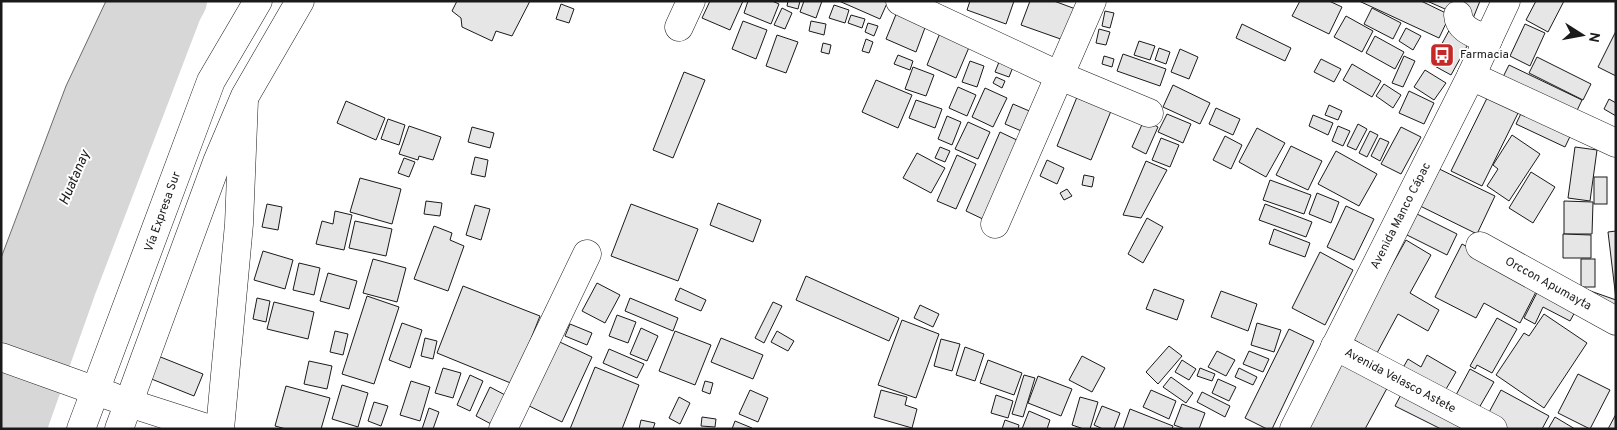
<svg xmlns="http://www.w3.org/2000/svg" width="1617" height="430" viewBox="0 0 1617 430" font-family="Overpass,sans-serif">
	<style>
		.water { fill: #d7d7d7; stroke: #6a6a6a }
		.lines { fill: none; stroke-linecap: round; stroke-linejoin: round }
		.river { stroke: #d7d7d7; stroke-width: 46 }
		.building { fill: #e6e6e6; stroke: #1a1a1a }
		.minor-casing { stroke: #1a1a1a; stroke-width: 29 }
		.major-casing { stroke: #1a1a1a; stroke-width: 29 }
		.highway-casing { stroke: #1a1a1a; stroke-width: 29 }
		.minor { stroke: #fff; stroke-width: 28 }
		.major { stroke: #fff; stroke-width: 28 }
		.highway { stroke: #fff; stroke-width: 28 }
		.labels { text-anchor: middle; dominant-baseline: central; stroke-width: 4; stroke-linejoin: round; paint-order: stroke }
		.poi-label { font-size: 12px; fill: #1a1a1a; stroke: #fff; text-anchor: start }
		.street-label { font-size: 12px; fill: #1a1a1a; stroke: #fff }
		.water-label { font-size: 14px; font-style: italic; fill: #1a1a1a; stroke: #fff }
	</style>
	<rect width="100%" height="100%" fill="#fff"/>
	<path class="water" d="M106,1H184L179,10L74,285L23,429H1V258L66,86Z"/>
	<g class="lines">
		<path class="river" d="M23,429L74,285L179,10L184,1"/>
	</g>
	<g class="building">
		<path d="M457,1H530L512,36L496,31L492,41L462,27L461,18L452,11Z"/>
		<path d="M710,1H743L730,30L702,18Z"/>
		<path d="M748,1H772L779,4L771,24L744,13Z"/>
		<path d="M788,1H800L798,9L787,6Z"/>
		<path d="M804,1H822L816,18L800,12Z"/>
		<path d="M839,1H888L880,19Z"/>
		<path d="M970,1H1014L1006,24L967,10Z"/>
		<path d="M1030,1H1054L1081,11L1069,42L1021,25Z"/>
		<path d="M1300,1H1329L1342,7L1329,34L1292,16Z"/>
		<path d="M1359,1H1421L1450,15L1439,38Z"/>
		<path d="M1427,1H1480L1472,21Z"/>
		<path d="M1536,1H1564L1548,32L1526,20Z"/>
		<path d="M561,4L574,9L569,23L556,19Z"/>
		<path d="M834,5L849,10L845,23L829,18Z"/>
		<path d="M782,8L792,13L785,29L774,25Z"/>
		<path d="M1372,8L1401,23L1393,39L1364,24Z"/>
		<path d="M1105,11L1114,13L1110,28L1102,26Z"/>
		<path d="M897,12L926,25L916,52L886,39Z"/>
		<path d="M851,15L865,19L862,28L848,23Z"/>
		<path d="M1346,16L1373,31L1362,52L1334,37Z"/>
		<path d="M743,21L767,30L756,59L732,49Z"/>
		<path d="M811,21L826,24L824,35L809,31Z"/>
		<path d="M868,23L878,26L874,36L865,32Z"/>
		<path d="M1242,24L1291,48L1285,61L1236,38Z"/>
		<path d="M1525,24L1545,33L1530,66L1510,56Z"/>
		<path d="M1452,25L1472,37L1451,75L1431,64Z"/>
		<path d="M1406,28L1421,36L1413,50L1399,41Z"/>
		<path d="M1099,29L1110,32L1106,45L1096,43Z"/>
		<path d="M1616,31V76L1598,67Z"/>
		<path d="M940,33L970,45L956,78L927,65Z"/>
		<path d="M777,35L798,42L786,73L766,66Z"/>
		<path d="M1375,36L1404,52L1395,69L1366,53Z"/>
		<path d="M866,39L873,42L869,53L862,51Z"/>
		<path d="M1139,41L1155,46L1150,60L1134,55Z"/>
		<path d="M823,43L831,45L829,54L821,52Z"/>
		<path d="M1159,48L1170,52L1166,64L1155,60Z"/>
		<path d="M1180,49L1198,57L1189,79L1171,72Z"/>
		<path d="M1123,54L1166,69L1160,86L1117,71Z"/>
		<path d="M898,55L913,61L910,70L894,64Z"/>
		<path d="M1104,56L1114,59L1112,67L1102,64Z"/>
		<path d="M1404,56L1415,61L1403,87L1392,83Z"/>
		<path d="M1001,57L1015,62L1009,77L995,72Z"/>
		<path d="M1537,57L1591,84L1583,100L1529,73Z"/>
		<path d="M1321,59L1341,69L1334,82L1314,72Z"/>
		<path d="M970,61L984,66L977,87L962,82Z"/>
		<path d="M1352,64L1381,81L1372,97L1343,80Z"/>
		<path d="M1509,65L1582,100L1572,121L1499,85Z"/>
		<path d="M913,67L934,75L926,96L905,89Z"/>
		<path d="M1425,70L1446,83L1434,100L1414,87Z"/>
		<path d="M684,72L705,80L673,158L653,150Z"/>
		<path d="M996,77L1005,81L1002,88L993,83Z"/>
		<path d="M876,80L912,95L898,128L862,112Z"/>
		<path d="M1384,84L1401,95L1393,108L1376,96Z"/>
		<path d="M1173,85L1210,103L1200,124L1163,107Z"/>
		<path d="M958,87L976,95L967,116L949,108Z"/>
		<path d="M985,88L1007,98L993,127L972,117Z"/>
		<path d="M1492,88L1523,103L1482,186L1451,171Z"/>
		<path d="M1409,91L1434,103L1424,124L1399,113Z"/>
		<path d="M1077,97L1111,111L1091,160L1057,146Z"/>
		<path d="M1609,99L1616,103V116L1604,109Z"/>
		<path d="M916,100L942,109L935,128L909,118Z"/>
		<path d="M346,101L385,118L376,140L337,123Z"/>
		<path d="M1526,103L1575,126L1565,147L1516,124Z"/>
		<path d="M1013,104L1034,113L1026,133L1005,124Z"/>
		<path d="M1329,105L1342,111L1338,120L1325,115Z"/>
		<path d="M1216,108L1240,119L1233,135L1209,124Z"/>
		<path d="M1167,114L1191,124L1183,143L1158,132Z"/>
		<path d="M1313,115L1333,123L1328,135L1309,126Z"/>
		<path d="M947,116L961,122L952,145L938,139Z"/>
		<path d="M388,119L405,125L399,145L381,139Z"/>
		<path d="M1144,120L1158,127L1146,154L1132,147Z"/>
		<path d="M968,122L990,132L978,159L955,149Z"/>
		<path d="M1358,124L1367,129L1356,150L1347,146Z"/>
		<path d="M409,126L441,137L433,160L419,156L418,160L399,154Z"/>
		<path d="M1338,126L1350,131L1343,146L1332,141Z"/>
		<path d="M472,127L494,133L490,148L468,142Z"/>
		<path d="M1401,127L1421,137L1401,174L1381,164Z"/>
		<path d="M1257,128L1285,143L1266,177L1239,162Z"/>
		<path d="M1370,131L1378,135L1367,157L1359,153Z"/>
		<path d="M1000,132L1021,142L987,221L966,211Z"/>
		<path d="M1512,135L1540,154L1509,201L1487,186L1498,169L1493,165Z"/>
		<path d="M1225,136L1242,145L1231,169L1213,160Z"/>
		<path d="M1161,138L1179,145L1170,167L1152,160Z"/>
		<path d="M1380,138L1389,142L1380,161L1371,156Z"/>
		<path d="M1291,146L1322,161L1308,190L1276,175Z"/>
		<path d="M940,147L950,151L945,162L935,158Z"/>
		<path d="M1575,147L1597,150L1590,201L1568,198Z"/>
		<path d="M1336,151L1377,174L1359,206L1318,184Z"/>
		<path d="M917,153L945,168L931,193L903,178Z"/>
		<path d="M957,155L976,164L956,209L937,201Z"/>
		<path d="M475,157L488,160L485,177L471,174Z"/>
		<path d="M404,158L415,162L409,177L398,173Z"/>
		<path d="M1047,160L1064,168L1057,184L1040,176Z"/>
		<path d="M1146,161L1167,170L1141,218L1123,215Z"/>
		<path d="M1431,165L1495,196L1477,234L1412,202Z"/>
		<path d="M1531,172L1555,187L1533,223L1509,208Z"/>
		<path d="M1084,175L1094,177L1092,187L1082,185Z"/>
		<rect x="1594" y="177" width="13" height="27"/>
		<path d="M360,178L401,189L392,224L350,212Z"/>
		<path d="M1270,180L1311,195L1304,214L1263,200Z"/>
		<path d="M1067,189L1072,196L1064,200L1060,193Z"/>
		<path d="M1317,193L1339,202L1331,223L1309,214Z"/>
		<path d="M426,201L442,203L440,216L424,214Z"/>
		<path d="M1564,201L1593,202L1592,234H1564Z"/>
		<path d="M718,203L761,220L753,242L710,225Z"/>
		<path d="M267,204L282,207L278,230L262,227Z"/>
		<path d="M631,204L698,229L678,281L611,256Z"/>
		<path d="M1265,204L1312,222L1306,237L1259,220Z"/>
		<path d="M475,205L490,209L481,240L466,235Z"/>
		<path d="M1346,206L1374,219L1354,260L1327,247Z"/>
		<path d="M1407,209L1457,234L1447,255L1397,230Z"/>
		<path d="M335,211L352,215L344,250L316,244L322,221L333,224Z"/>
		<path d="M1147,218L1163,227L1143,263L1128,254Z"/>
		<path d="M355,221L392,229L386,256L349,248Z"/>
		<path d="M434,226L452,233L450,240L464,246L448,291L414,279Z"/>
		<path d="M1274,229L1310,243L1305,257L1269,244Z"/>
		<path d="M1616,231V299L1608,232Z"/>
		<path d="M1563,234L1591,235V258H1563Z"/>
		<path d="M1406,240L1431,255L1410,293L1439,310L1428,331L1398,314L1377,353L1351,338Z"/>
		<path d="M1462,244L1539,286L1520,323L1484,303L1476,318L1435,297Z"/>
		<path d="M263,251L293,260L285,289L254,280Z"/>
		<path d="M1320,252L1353,270L1325,325L1292,308Z"/>
		<path d="M373,259L406,268L397,302L363,293Z"/>
		<rect x="1581" y="259" width="14" height="28"/>
		<path d="M299,263L320,268L314,295L293,290Z"/>
		<path d="M328,273L357,281L349,309L320,301Z"/>
		<path d="M806,276L899,318L889,341L796,300Z"/>
		<path d="M597,283L620,295L605,323L582,311Z"/>
		<path d="M1542,283L1580,303L1570,321L1543,307L1535,324L1524,318Z"/>
		<path d="M463,286L540,316L513,384L437,353Z"/>
		<path d="M680,288L706,300L701,311L675,300Z"/>
		<path d="M1582,288L1616,300V309Z"/>
		<path d="M1154,289L1184,300L1177,320L1146,309Z"/>
		<path d="M1221,291L1257,304L1248,331L1211,317Z"/>
		<path d="M367,296L399,307L374,384L342,374Z"/>
		<path d="M257,298L270,301L266,322L253,319Z"/>
		<path d="M630,298L678,318L673,331L625,311Z"/>
		<path d="M274,302L314,312L308,339L267,329Z"/>
		<path d="M773,302L782,306L764,343L755,338Z"/>
		<path d="M920,305L939,314L933,327L914,318Z"/>
		<path d="M1544,314L1587,343L1544,408L1496,375L1524,333L1529,336Z"/>
		<path d="M617,315L636,322L628,343L609,336Z"/>
		<path d="M1497,318L1517,329L1492,373L1477,365L1475,369L1470,366Z"/>
		<path d="M902,320L939,334L916,398L878,385Z"/>
		<path d="M402,323L422,330L410,368L389,360Z"/>
		<path d="M1257,323L1281,330L1274,352L1251,345Z"/>
		<path d="M570,324L592,333L587,345L565,336Z"/>
		<path d="M641,328L658,336L647,361L630,354Z"/>
		<path d="M1289,329L1314,341L1272,429H1267L1245,418Z"/>
		<path d="M335,331L348,334L343,355L330,352Z"/>
		<path d="M675,331L711,345L695,385L659,371Z"/>
		<path d="M777,331L794,341L788,351L771,342Z"/>
		<path d="M549,337L592,357L562,422L519,401Z"/>
		<path d="M425,338L437,341L433,359L421,356Z"/>
		<path d="M721,338L763,355L753,379L711,362Z"/>
		<path d="M941,339L960,344L952,371L934,366Z"/>
		<path d="M1169,346L1182,356L1158,384L1146,372Z"/>
		<path d="M965,347L984,354L975,381L956,375Z"/>
		<path d="M609,349L644,364L637,378L603,363Z"/>
		<path d="M1217,351L1235,360L1226,376L1208,367Z"/>
		<path d="M1249,351L1269,359L1263,372L1243,364Z"/>
		<path d="M1343,352L1392,379L1365,429H1301Z"/>
		<path d="M1427,355L1456,372L1442,396L1400,373L1408,359L1421,367Z"/>
		<path d="M158,356L203,374L194,396L149,378Z"/>
		<path d="M1082,356L1105,368L1092,392L1069,380Z"/>
		<path d="M988,360L1022,373L1014,395L980,383Z"/>
		<path d="M1182,360L1196,369L1189,380L1175,372Z"/>
		<path d="M309,361L332,366L327,389L304,384Z"/>
		<path d="M595,367L639,385L622,429H570Z"/>
		<path d="M443,368L461,373L453,398L435,393Z"/>
		<path d="M1200,368L1215,374L1212,381L1197,376Z"/>
		<path d="M1239,368L1257,377L1253,385L1235,377Z"/>
		<path d="M1470,369L1494,382L1479,408L1456,395Z"/>
		<path d="M1578,374L1610,390L1590,429L1558,413Z"/>
		<path d="M470,375L483,381L470,411L457,405Z"/>
		<path d="M1024,375L1035,378L1023,417L1012,414Z"/>
		<path d="M1038,376L1072,389L1061,416L1028,403Z"/>
		<path d="M1171,377L1193,393L1186,403L1163,387Z"/>
		<path d="M1218,379L1236,387L1229,401L1212,393Z"/>
		<path d="M411,381L430,387L420,421L400,415Z"/>
		<path d="M705,381L713,383L710,394L702,391Z"/>
		<path d="M342,385L368,393L358,427L332,419Z"/>
		<path d="M286,386L330,398L321,429H286L275,426Z"/>
		<path d="M490,387L507,396L493,425L476,416Z"/>
		<path d="M1405,387L1465,417L1460,429H1441L1395,406Z"/>
		<path d="M750,390L768,398L758,422L739,414Z"/>
		<path d="M881,390L907,397L905,405L917,409L912,428L874,417Z"/>
		<path d="M1151,390L1176,401L1169,419L1143,407Z"/>
		<path d="M1501,390L1549,416L1542,429H1504L1486,418Z"/>
		<path d="M1202,392L1230,406L1225,417L1197,402Z"/>
		<path d="M996,395L1013,401L1008,418L991,413Z"/>
		<path d="M679,397L690,403L680,424L669,418Z"/>
		<path d="M1080,397L1098,402L1090,429H1084L1072,425Z"/>
		<path d="M374,402L388,406L381,426L368,421Z"/>
		<path d="M1182,404L1205,413L1199,429H1185L1174,425Z"/>
		<path d="M1102,406L1120,413L1114,429H1103L1094,425Z"/>
		<path d="M429,408L439,412L433,429H422Z"/>
		<path d="M1130,409L1173,426L1172,429H1123Z"/>
		<path d="M1029,411L1050,420L1047,429H1022Z"/>
		<path d="M1616,414V429H1608Z"/>
		<path d="M702,417L716,419L715,427L701,426Z"/>
		<path d="M1555,417L1575,429H1548Z"/>
		<path d="M641,420L655,423L653,429H639Z"/>
		<path d="M1005,420L1019,425L1018,429H1002Z"/>
		<path d="M735,421L752,428V429H732Z"/>
	</g>
	<g class="lines">
		<defs>
			<g id="minor">
				<path d="M900,1L1058,75L1149,113"/>
				<path d="M1458,15C1459,30 1476,34 1488,40"/>
				<path d="M679,27L691,1"/>
				<path d="M1471,76L1616,143"/>
				<path d="M995,224L1092,1"/>
				<path d="M1480,246L1616,321"/>
				<path d="M1335,346L1493,429"/>
				<path d="M129,403L210,429"/>
				<path d="M220,429L239,224L244,100"/>
				<path d="M503,429L587,254"/>
			</g>
			<g id="major">
				<path d="M1,357L113,397"/>
				<path d="M81,429L211,81L258,1"/>
				<path d="M119,429L217,162L245,96L300,1"/>
			</g>
			<path id="highway" d="M1294,429L1471,76L1506,1"/>
		</defs>
		<use href="#minor" class="minor-casing"/>
		<use href="#major" class="major-casing"/>
		<use href="#highway" class="highway-casing"/>
		<use href="#minor" class="minor"/>
		<use href="#major" class="major"/>
		<use href="#highway" class="highway"/>
	</g>
	<defs>
		<symbol id="bus-square" viewBox="-11 -11 22 22"><rect x="-9" y="-9" width="18" height="18" rx="4" fill="#c62828" stroke="#fff"/><path d="M-5-6H5V4H4V6H2V4H-2V6H-4V4H-5ZM-3.5-4V0h7V-4ZM-3.5 1.2v1.5H-2V1.2ZM2 1.2v1.5H3.5V1.2Z" fill="#fff"/></symbol>
	</defs>
	<g fill-rule="evenodd">
		<use href="#bus-square" x="1428" y="41" width="28" height="28"/>
	</g>
	<g class="labels">
		<g class="poi-label">
			<text x="1460" y="55">Farmacia</text>
		</g>
		<g class="street-label">
			<text transform="translate(163 212) rotate(-70)">Vía Expresa Sur</text>
			<text transform="translate(1401 216) rotate(-63)">Avenida Manco Cápac</text>
			<text transform="translate(1548 284) rotate(29)">Orccon Apumayta</text>
			<text transform="translate(1400 381) rotate(28)">Avenida Velasco Astete</text>
		</g>
		<g class="water-label">
			<text transform="translate(75 178) rotate(-67)">Huatanay</text>
		</g>
	</g>
	<rect width="1617" height="430" fill="none" stroke="#1a1a1a" stroke-width="5"/>
	<g transform="translate(1582 35) rotate(101)" stroke="#ffffff" stroke-width="4" paint-order="stroke">
	<path d="M0-4L9 19L0 12L-9 19Z" fill="#1a1a1a"/>
	<text y="-8" font-size="14" font-weight="bold" text-anchor="middle" fill="#1a1a1a">N</text>
	</g>
</svg>
